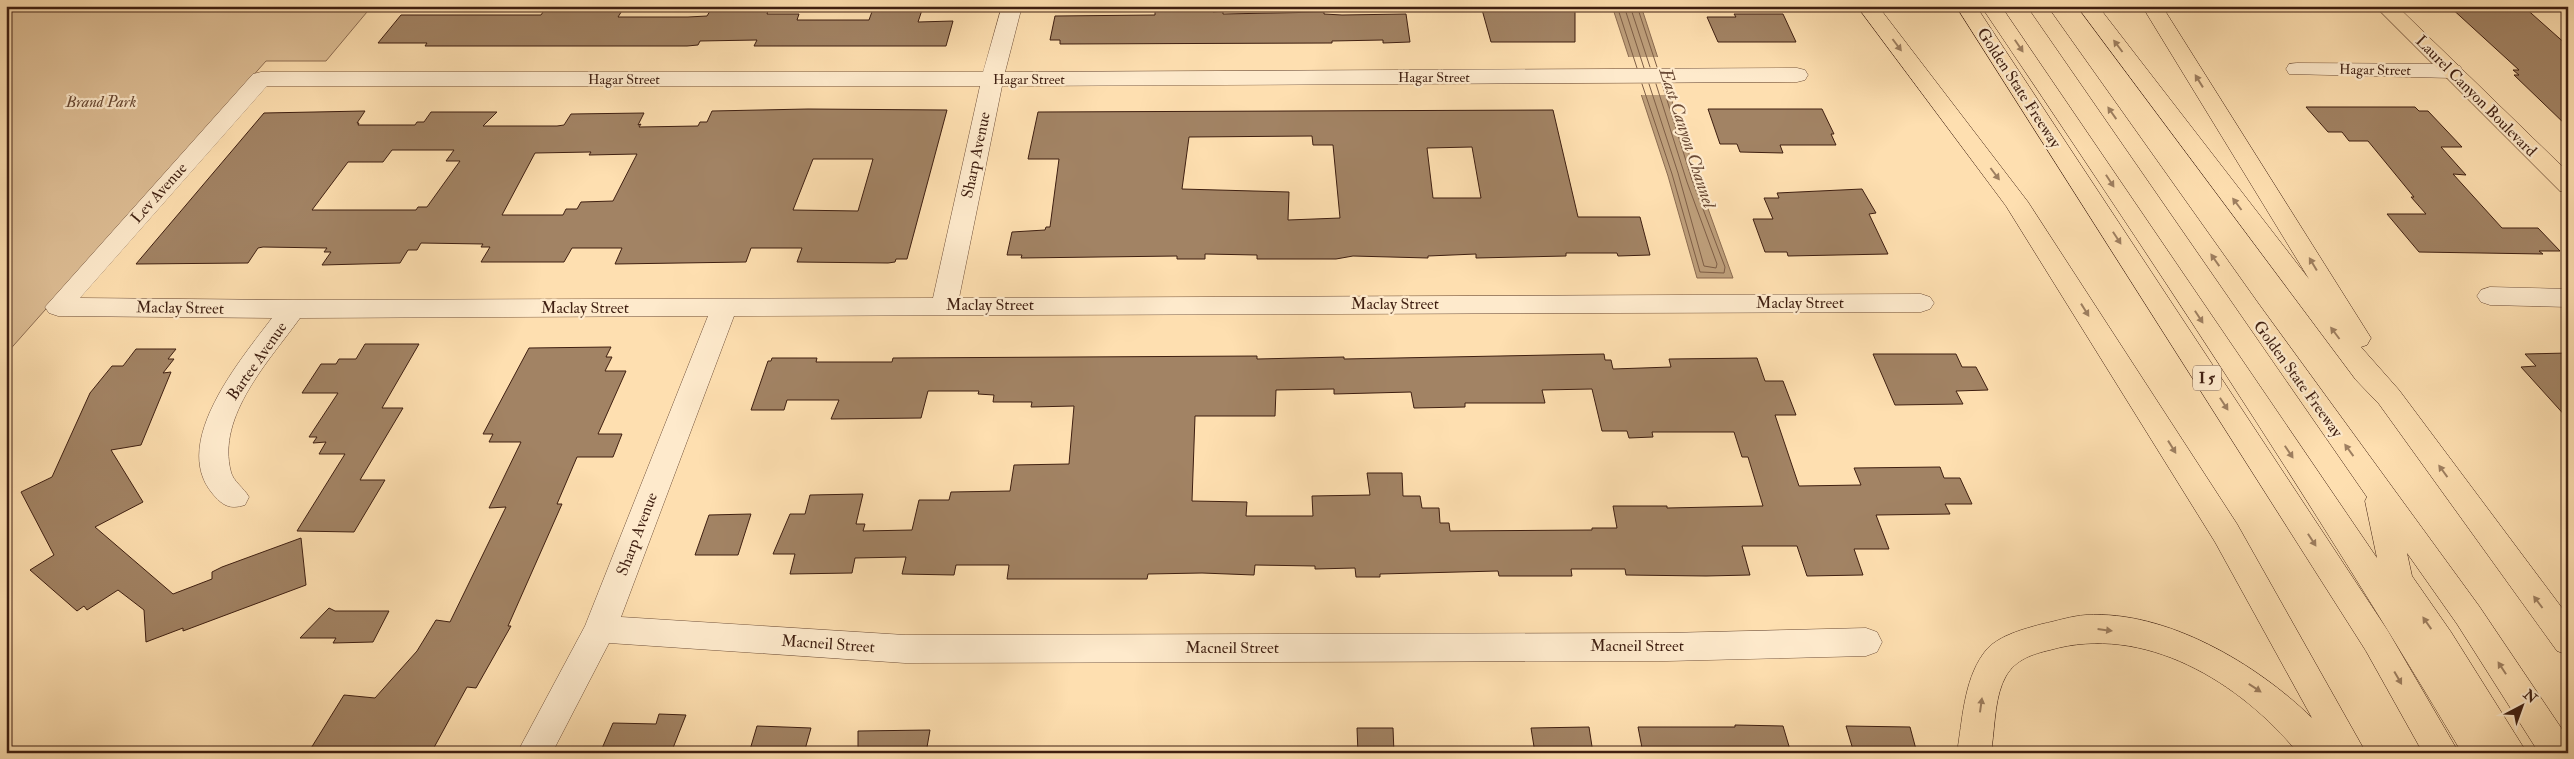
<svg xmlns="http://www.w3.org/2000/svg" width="2574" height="759" viewBox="0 0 2574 759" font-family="'IM FELL Double Pica',serif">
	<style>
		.green { fill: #debe95; stroke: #8e6e53 }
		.water { fill: #bd9e7a; stroke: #8b6b50 }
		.pier { fill: #fedfb0 }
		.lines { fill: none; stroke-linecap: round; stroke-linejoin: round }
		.shore { stroke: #7e5e46; stroke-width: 1 }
		.building { fill: #a28364; stroke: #3f1f11; fill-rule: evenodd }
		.minor-casing { stroke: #6f4f39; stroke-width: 1 }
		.major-casing { stroke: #3f1f11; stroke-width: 1 }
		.highway-casing { stroke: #3f1f11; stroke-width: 1 }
		.minor { fill: #feeacc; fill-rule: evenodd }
		.major { fill: #fedfb0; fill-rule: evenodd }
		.highway { fill: #fedfb0; fill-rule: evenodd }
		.oneway { fill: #9e7f60 }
		.labels { text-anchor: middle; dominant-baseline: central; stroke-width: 4.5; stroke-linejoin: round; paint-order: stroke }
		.far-street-label { font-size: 14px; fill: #3f1f11; stroke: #feeacc }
		.shield { fill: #feeacc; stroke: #785c49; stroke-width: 1 }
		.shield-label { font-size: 15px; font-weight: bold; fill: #3f1f11 }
		.street-label { font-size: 16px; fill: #3f1f11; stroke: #feeacc }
		.park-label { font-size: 16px; font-style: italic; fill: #674732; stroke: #feeacc }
		.water-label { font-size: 18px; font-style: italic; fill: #6b4b36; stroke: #feeacc }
	</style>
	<rect width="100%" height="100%" fill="#fedfb0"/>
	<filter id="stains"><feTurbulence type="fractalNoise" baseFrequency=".004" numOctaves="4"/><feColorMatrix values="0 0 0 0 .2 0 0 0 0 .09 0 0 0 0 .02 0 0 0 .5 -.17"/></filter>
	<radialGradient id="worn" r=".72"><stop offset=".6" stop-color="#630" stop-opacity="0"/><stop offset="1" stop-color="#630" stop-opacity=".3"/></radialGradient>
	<path class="green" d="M6,6H372L326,61H266L6,354Z"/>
	<path class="water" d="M1612,6H1641L1697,178L1733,278H1697L1668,176Z"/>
	<path class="pier" d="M1626,57H1660L1672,95H1638Z"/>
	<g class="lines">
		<g class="shore">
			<path d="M1617,6L1637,68"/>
			<path d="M1624,6L1644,68"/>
			<path d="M1630,6L1650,67"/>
			<path d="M1637,6L1657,67"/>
			<path d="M1642,84L1672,174L1700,272L1724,273L1725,267L1692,180L1662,84"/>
			<path d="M1649,84L1678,173L1704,266L1716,268L1717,264L1687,182L1656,84"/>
		</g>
	</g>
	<g class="building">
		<path d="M547,6H625L618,17H688L707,16L710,11H768L767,14H799L797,20H869L874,6H918L923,7L918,22L953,21L946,46H754L757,40L700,41L698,45L687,46H425L427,43H378L401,15H541Z"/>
		<path d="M1481,6H1575V42H1491Z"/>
		<path d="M2449,6H2523L2568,46V127L2514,75H2519L2513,70H2519Z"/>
		<path d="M1200,7L1213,8V12L1223,11V14L1324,12V14L1342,15L1406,14L1410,42L1383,43V40L1332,41V43L1060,44V40H1050L1055,16L1155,15V8Z"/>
		<path d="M1734,14H1783L1796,42H1718L1707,17H1736Z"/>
		<path d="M2306,107H2415L2419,111H2428L2462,147H2441L2466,175L2453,174L2502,228H2538L2560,251H2539L2543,254L2419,252L2387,214H2426L2411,197H2414L2368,141H2349L2342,132H2328Z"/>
		<path d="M808,109L947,110L907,259H896L895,262L888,263L797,262L802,248H751L746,262L615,264L622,248H572L564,262H481L490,247H481L483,244L421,243L417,250H408L400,263L322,265L331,252H324L327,248L263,247L258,248L248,263L136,264L264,113L365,111L357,123H359L358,125H415L417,122H424L431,112H497L483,126H557L564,125L571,114L644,113L638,125L641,124L639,127L698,126L700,122H707L712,111ZM392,150H454L446,161H460L427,207H418L416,210H312L348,162H383ZM591,152L589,155L637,154L613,201L581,202L577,209H566L563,215H502L535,153ZM813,159H873L858,211L793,210Z"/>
		<path d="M1708,109H1822L1834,134H1831L1836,145H1780L1783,153L1740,152L1737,144H1720Z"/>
		<path d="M1553,110L1578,217H1640L1650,255L1618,256L1617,253H1566V256L1476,258V254L1428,256V258L1353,256L1336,259H1257V255L1205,254V259H1177V256L1021,258L1022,255H1007L1012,232L1045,230L1046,227H1050L1059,159H1028L1038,112ZM1312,136L1313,145H1333L1340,218L1288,220L1289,192L1182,189L1189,137ZM1472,147L1481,198H1433L1427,148Z"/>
		<path d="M1862,189L1876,213L1869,214L1888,254L1788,256L1787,252H1765L1753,219H1773L1764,198H1779L1777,193Z"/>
		<path d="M365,344H419L382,408H403L360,480H385L354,532L297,531L345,454H319L326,442L313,443L317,437H309L338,393H302L321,364H336L339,359H356Z"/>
		<path d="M611,347L606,357H612L605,371H626L598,434H622L613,457H577L557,504H562L508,626H511L476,688L467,687L431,753H308L344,695L375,698L417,651L436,620L450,622L506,507L489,508L521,442H489L493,434H483L529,348Z"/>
		<path d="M136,349H176L168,359H174L163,373L171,372L141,445L111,450L143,502L95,527L173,594L212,579V572L222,567L301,538L306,585L183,631V628L146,642L144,610L118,590L87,610L84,606L77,611L30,570L54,555L21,492L52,477L90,393L112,366H123Z"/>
		<path d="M2568,353V419L2521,367L2536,366L2525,354Z"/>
		<path d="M1604,354L1605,360H1611L1613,369L1671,367L1669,359L1757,358L1765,381H1783L1796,415H1775L1799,486L1861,485L1854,468L1940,467L1944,478H1960L1972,504H1945L1950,514L1876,515L1889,549H1854L1863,575L1807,576L1797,546H1742L1750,575L1706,576L1626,575L1625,569H1571L1572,576H1499L1498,571L1380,574V577H1356L1355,568L1315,569V566L1255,565L1254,575L1202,573L1148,574L1147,579H1007L1009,565H956L954,575L902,574L906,557L855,558L852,573L790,574L795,554H773L790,514H805L810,495L863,494L856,524H865L863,531L912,530L919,500H949L951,492L1010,491L1014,465L1069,464L1074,406L1031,407L1032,402H993L994,395L978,394L979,391H928L921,418L831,419L839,400H787L784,410H751L768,361H771L772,358H817L816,362H892L893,358L1257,356V359L1344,357V359ZM1334,389V394L1411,392L1414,408L1465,407V403H1545L1542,390L1592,389L1602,431H1627L1629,438L1653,437L1652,432H1734L1742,457H1748L1763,506L1667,508V506H1613L1617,528H1592V530L1450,531L1449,523H1440L1439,508H1422L1420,496H1403L1402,473H1367L1370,495L1312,496L1313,516H1246L1247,502L1192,501L1195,416H1275L1276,390Z"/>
		<path d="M1873,354H1956L1962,367H1976L1988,390L1956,391L1963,404L1895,405Z"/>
		<path d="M751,514L738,555H695L709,515Z"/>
		<path d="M329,608L335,611H389L373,642L333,643L336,638H300Z"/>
		<path d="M659,714L686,715L671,753H600L613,723L656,724Z"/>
		<path d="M1735,725L1783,726L1791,753H1643L1638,727H1735Z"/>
		<path d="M757,726L811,728L804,753H749Z"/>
		<path d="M1846,726L1910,727L1917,753H1854Z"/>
		<path d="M1589,727L1593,753H1535L1531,728Z"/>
		<path d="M1357,728H1393L1394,753H1358Z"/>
		<path d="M930,730L926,753H858V731Z"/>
	</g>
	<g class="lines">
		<defs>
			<g id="minor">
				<path d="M1002,6H1022L1005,72L1797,68L1805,70L1808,75L1805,80L1797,82L1002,86L959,298L1921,294L1930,297L1934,303L1930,309L1921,312L734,316L621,617L905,635L1667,633L1866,628L1877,632L1882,642L1877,652L1866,656L1667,661L905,663L609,643L552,753H517L585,626L708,316L300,318C270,360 216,416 231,472C233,481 244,488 249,497L245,505C229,510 222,505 212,493C170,442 242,358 272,318L58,316L49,313L45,307L253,74L261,72H983ZM267,86H980L933,298L293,300L80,298Z"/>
				<path d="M2297,63L2452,64L2460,66L2463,71L2460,76L2452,78L2289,74L2286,69L2289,64Z"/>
				<path d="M2490,287L2568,289V307L2490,305L2481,302L2477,296L2481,290Z"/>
			</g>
			<path id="major" d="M2375,6H2397L2568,172V193L2560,191Z"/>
			<g id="highway">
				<path d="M1857,6H1878L2028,202L2237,524L2366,753H2298C2240,682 2144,623 2050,650C2033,654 2016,659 2006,676C1995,695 1995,724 1992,746L1994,753H1960L1958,746C1963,714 1965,675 1987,649C2000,635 2024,629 2042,624C2057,621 2071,616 2086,615C2166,610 2257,664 2312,718L2215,542L2006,206Z"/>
				<path d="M1956,6H1976L2388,631L2459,753H2423L2366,651Z"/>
				<path d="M1981,6H2001L2377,558L2365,501L2367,497L2027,6H2047L2258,303L2479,606L2568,738V753H2539L2457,624L2407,553L2412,576L2451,632L2527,753H2462C2311,499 2146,251 1981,6Z"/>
				<path d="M2077,6H2098L2309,279L2142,6H2162L2371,338L2367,345L2361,347L2399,390L2568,616V655L2557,651L2379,404L2356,380Z"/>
			</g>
		</defs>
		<use href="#minor" class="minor-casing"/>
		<use href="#major" class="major-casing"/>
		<use href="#highway" class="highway-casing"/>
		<use href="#minor" class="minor"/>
		<use href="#major" class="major"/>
		<use href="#highway" class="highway"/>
	</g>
	<defs><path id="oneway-solid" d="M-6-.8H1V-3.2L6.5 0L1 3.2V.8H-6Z" transform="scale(1.25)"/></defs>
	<g class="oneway">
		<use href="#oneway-solid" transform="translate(1897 45) rotate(53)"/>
		<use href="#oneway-solid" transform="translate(2019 46) rotate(56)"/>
		<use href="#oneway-solid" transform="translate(2118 46) rotate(-127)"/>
		<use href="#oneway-solid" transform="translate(2199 81) rotate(-122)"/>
		<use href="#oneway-solid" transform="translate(2112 113) rotate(-125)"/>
		<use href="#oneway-solid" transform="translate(1995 174) rotate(53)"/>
		<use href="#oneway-solid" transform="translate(2110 181) rotate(57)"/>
		<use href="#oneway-solid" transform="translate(2237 204) rotate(-127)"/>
		<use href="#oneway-solid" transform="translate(2117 238) rotate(57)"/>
		<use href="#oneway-solid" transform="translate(2215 260) rotate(-125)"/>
		<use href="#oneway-solid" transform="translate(2313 264) rotate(-121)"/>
		<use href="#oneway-solid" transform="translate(2085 310) rotate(58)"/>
		<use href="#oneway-solid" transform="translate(2199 317) rotate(57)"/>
		<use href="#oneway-solid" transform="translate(2335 333) rotate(-127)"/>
		<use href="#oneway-solid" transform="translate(2224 404) rotate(57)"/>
		<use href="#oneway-solid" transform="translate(2172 447) rotate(58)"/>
		<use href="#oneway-solid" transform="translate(2349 450) rotate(-126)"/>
		<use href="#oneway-solid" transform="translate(2289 452) rotate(56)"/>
		<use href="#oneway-solid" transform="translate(2443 471) rotate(-126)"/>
		<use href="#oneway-solid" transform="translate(2312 540) rotate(57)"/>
		<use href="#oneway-solid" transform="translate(2538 602) rotate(-127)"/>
		<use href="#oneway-solid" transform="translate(2427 623) rotate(-125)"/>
		<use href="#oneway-solid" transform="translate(2105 630) rotate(7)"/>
		<use href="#oneway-solid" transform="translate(2502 668) rotate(-123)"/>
		<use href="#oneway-solid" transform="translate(2398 678) rotate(60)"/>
		<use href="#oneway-solid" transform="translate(2255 688) rotate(33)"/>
		<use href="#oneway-solid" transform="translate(1981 705) rotate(-82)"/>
	</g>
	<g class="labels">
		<g class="far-street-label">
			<text transform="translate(2375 70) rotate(1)">Hagar Street</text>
			<text x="1434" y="77">Hagar Street</text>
			<text x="624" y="79">Hagar Street</text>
			<text x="1029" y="79">Hagar Street</text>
		</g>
		<rect class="shield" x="2193" y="365.5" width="28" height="25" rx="4"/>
		<g class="shield-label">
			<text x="2207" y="378">I 5</text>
		</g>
		<g class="street-label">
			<text transform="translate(2019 88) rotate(57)">Golden State Freeway</text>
			<text transform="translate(2476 96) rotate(45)">Laurel Canyon Boulevard</text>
			<text transform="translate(976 155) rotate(-78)">Sharp Avenue</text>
			<text transform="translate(159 193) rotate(-48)">Lev Avenue</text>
			<text x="1800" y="303">Maclay Street</text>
			<text x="1395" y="304">Maclay Street</text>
			<text x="990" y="305">Maclay Street</text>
			<text transform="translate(180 308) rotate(1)">Maclay Street</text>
			<text x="585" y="308">Maclay Street</text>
			<text transform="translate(257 361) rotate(-55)">Bartee Avenue</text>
			<text transform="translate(2298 379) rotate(54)">Golden State Freeway</text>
			<text transform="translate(637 534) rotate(-69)">Sharp Avenue</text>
			<text transform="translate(828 644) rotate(4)">Macneil Street</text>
			<text x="1637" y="646">Macneil Street</text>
			<text x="1232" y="648">Macneil Street</text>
		</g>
		<g class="park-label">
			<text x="101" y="102">Brand Park</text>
		</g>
		<g class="water-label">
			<text transform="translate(1687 138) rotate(72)">East Canyon Channel</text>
		</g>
	</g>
	<rect width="2574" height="759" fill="none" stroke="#fedfb0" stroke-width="25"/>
	<rect x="8" y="8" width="2559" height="744" fill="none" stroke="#3f1f11" stroke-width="2.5"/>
	<rect x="12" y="12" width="2549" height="734" fill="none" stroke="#3f1f11"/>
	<g transform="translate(2522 706) rotate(41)" stroke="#feeacc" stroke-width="4" paint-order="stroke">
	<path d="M0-4L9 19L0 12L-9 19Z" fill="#3f1f11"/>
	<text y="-8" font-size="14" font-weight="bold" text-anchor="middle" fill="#3f1f11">N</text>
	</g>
	<rect width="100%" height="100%" filter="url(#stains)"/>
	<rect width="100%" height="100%" fill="url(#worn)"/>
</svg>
